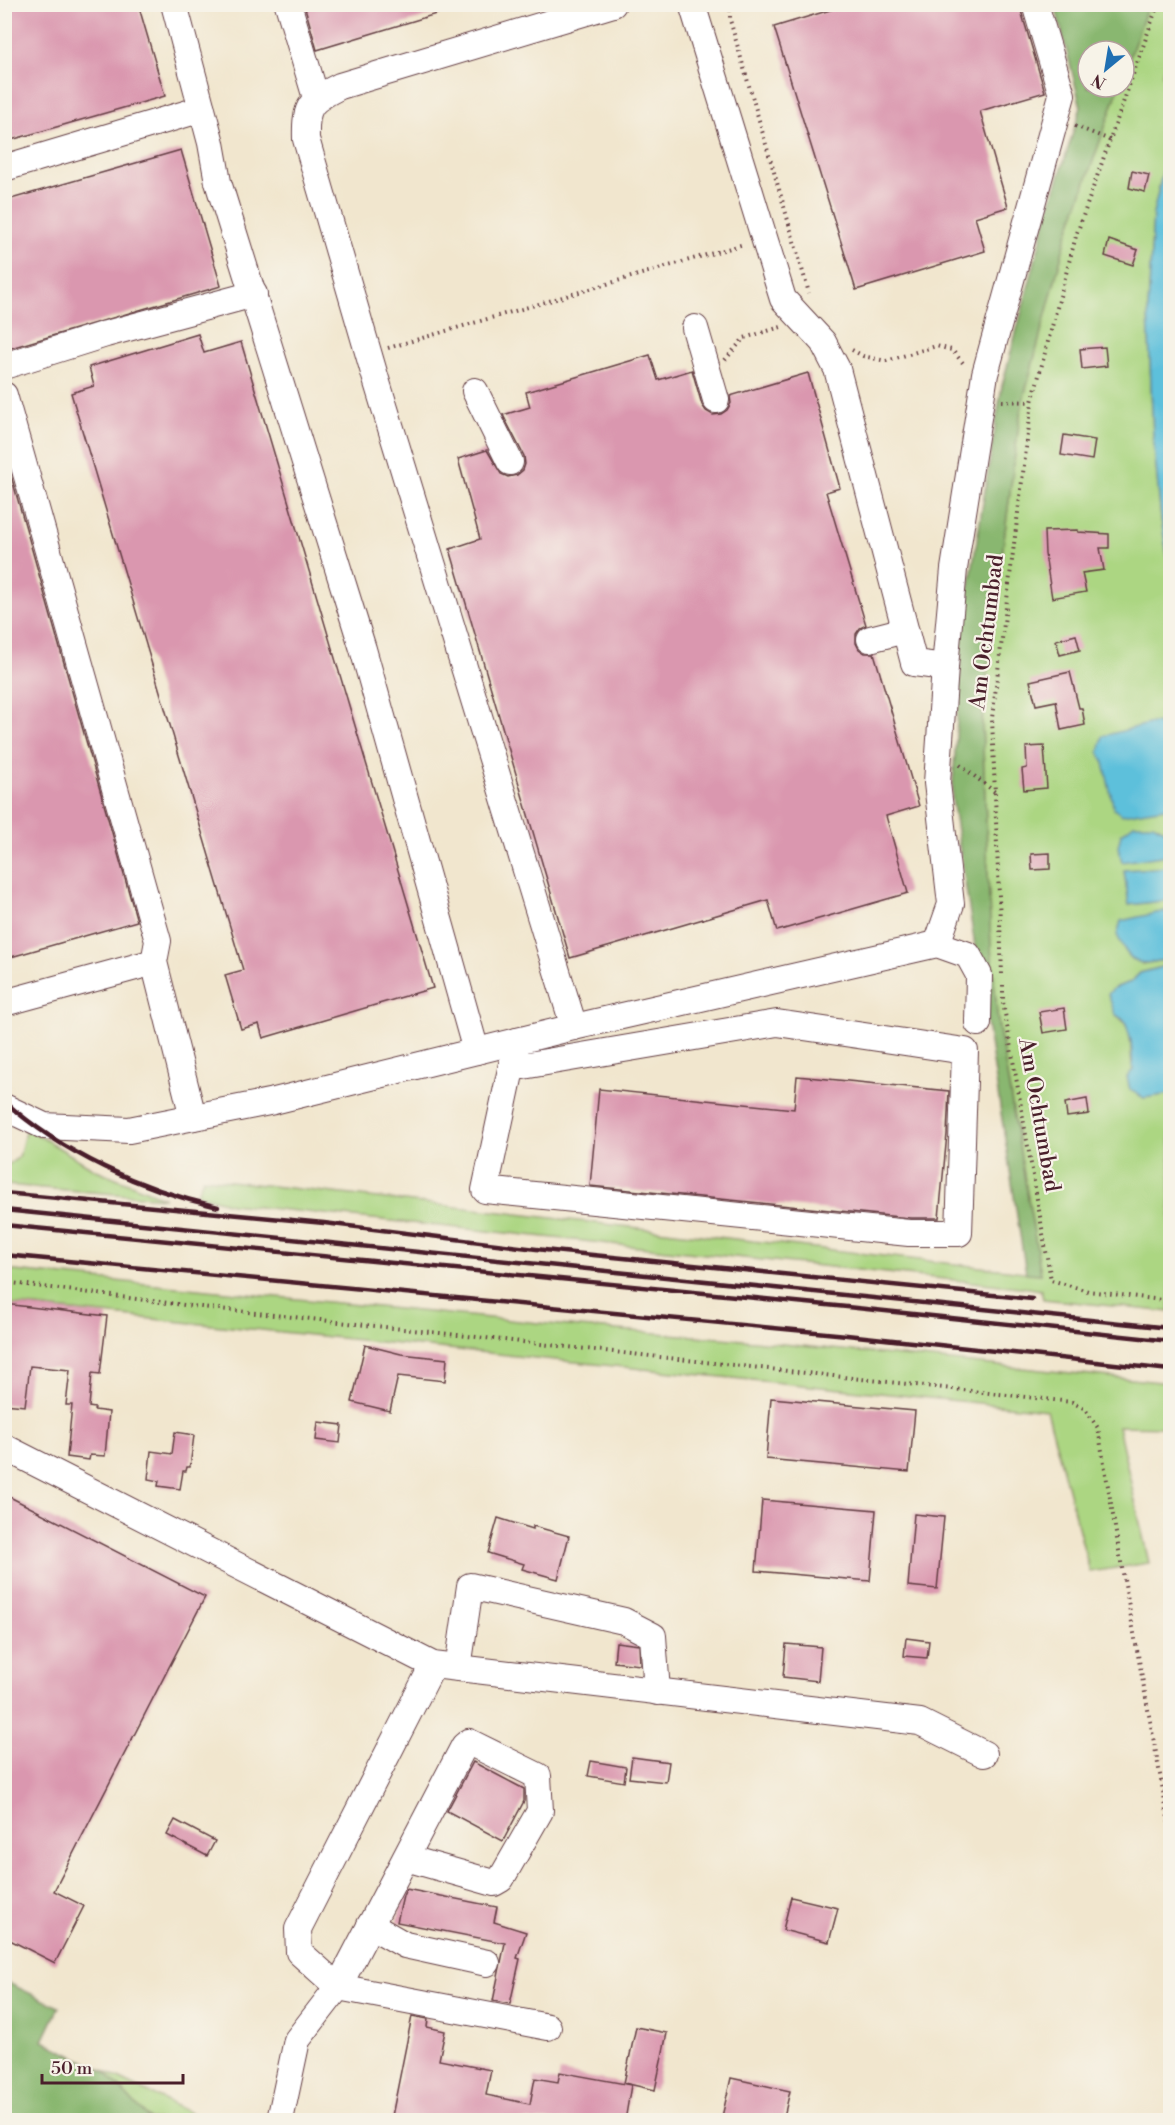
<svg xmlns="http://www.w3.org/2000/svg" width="1175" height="2125" viewBox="0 0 1175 2125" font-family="'Libre Bodoni',serif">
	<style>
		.green { fill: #acd682; stroke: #7b7a56; stroke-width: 1.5 }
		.forest { fill: #89b770; stroke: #6a6b4e; stroke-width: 1.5 }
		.water { fill: #5dc0db; stroke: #547083; stroke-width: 1.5 }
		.building { fill: #da97af }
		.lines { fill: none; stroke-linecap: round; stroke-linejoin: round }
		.minor-casing { stroke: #633d43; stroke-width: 28 }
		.path { stroke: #633d43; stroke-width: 4; stroke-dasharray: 1.5 4.5; stroke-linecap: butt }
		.minor { stroke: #fff; stroke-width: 26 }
		.rail { stroke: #4a1f2b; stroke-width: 4.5 }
		.labels { text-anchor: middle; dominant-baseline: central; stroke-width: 4.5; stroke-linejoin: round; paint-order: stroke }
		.street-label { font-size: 22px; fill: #4a1f2b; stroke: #f7f3e8 }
	</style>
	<rect width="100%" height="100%" fill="#f7f3e8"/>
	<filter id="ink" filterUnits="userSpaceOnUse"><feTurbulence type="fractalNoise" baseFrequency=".0167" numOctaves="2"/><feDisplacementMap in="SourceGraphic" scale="12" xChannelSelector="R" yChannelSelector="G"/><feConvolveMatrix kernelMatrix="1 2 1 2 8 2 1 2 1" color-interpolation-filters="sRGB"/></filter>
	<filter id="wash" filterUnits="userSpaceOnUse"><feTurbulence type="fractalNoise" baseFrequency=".008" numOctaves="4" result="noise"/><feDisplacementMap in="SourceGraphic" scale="24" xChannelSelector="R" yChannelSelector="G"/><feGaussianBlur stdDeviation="1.35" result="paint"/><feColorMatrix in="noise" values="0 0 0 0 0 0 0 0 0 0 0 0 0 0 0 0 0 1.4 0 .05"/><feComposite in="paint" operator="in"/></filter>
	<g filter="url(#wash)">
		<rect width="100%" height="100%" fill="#f1e6ce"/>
		<g class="green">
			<path d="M1148,5H1170V50L1162,74L1170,78V140L1153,214L1148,310L1153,435L1161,519L1170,571V786L1164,724L1099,752L1104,763L1165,808L1170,804V834V833L1167,855L1170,850V867L1124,871L1129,905L1170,900V917L1165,911L1142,964L1170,959V965L1140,973L1131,982L1114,988L1115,1014C1137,1028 1128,1048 1133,1071C1136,1080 1141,1089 1144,1098L1170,1094V1312L1043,1299L1041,1290L1029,1288L231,1204L197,1194L203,1178L1041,1274L998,1023L991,948L982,723L990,647L1021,408L1067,235L1119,87H1124V73Z"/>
			<path d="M26,1128L94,1169L165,1198L5,1185V1167L19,1157Z"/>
			<path d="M5,1270L579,1327L733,1339L1170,1383V1427L1118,1426L1149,1563L1090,1572L1047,1410L5,1304Z"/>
			<path d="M104,2071L205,2120H150Z"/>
		</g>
		<g class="forest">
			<path d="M1055,5H1148L1124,73V51H1088V87H1119L1067,235L1021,408L990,647L982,723L991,948L998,1023L1041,1274L1026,1273L952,799L963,626L1002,386L1048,212L1081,107Z"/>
			<path d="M4,1981L59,2007L43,2041L104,2071L150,2120H5Z"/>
		</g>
		<g class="water">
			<path d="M1170,140V571L1161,519L1153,435L1148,310L1153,214Z"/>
			<path d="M1152,723L1164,724L1170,786V804L1165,808L1122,815L1114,809L1104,763L1099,752L1103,736Z"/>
			<path d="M1134,824H1153L1170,833V850L1168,855L1122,862L1118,847L1121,834Z"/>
			<path d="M1170,867V900L1129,905L1124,870Z"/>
			<path d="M1165,911L1170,917V959C1138,965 1132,968 1117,935L1121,921Z"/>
			<path d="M1170,965V1094L1144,1098L1130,1090L1127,1077L1133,1070L1131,1041L1125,1021L1115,1014L1108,994L1114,988L1131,982L1140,973Z"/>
		</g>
		<g id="blocks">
			<g class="building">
				<path d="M4,4H138L165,96L4,142Z"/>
				<path d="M304,4H456V8L317,50Z"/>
				<path d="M850,4H1019L1045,92L980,111L1008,207L975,217L985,251L856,290L774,27Z"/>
				<path d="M181,150L221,286L4,350V201Z"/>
				<path d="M1132,171L1149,175L1145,192L1129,188Z"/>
				<path d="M1109,240L1138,250L1133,265L1105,256Z"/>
				<path d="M198,334L204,353L241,342L433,988L263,1038L259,1024L241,1029L225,975L243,970L71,393L94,386L89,367Z"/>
				<path d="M1105,347L1107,366L1082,369L1080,349Z"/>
				<path d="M650,355L658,380L692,370L702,405L706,411L713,415L721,414L727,410L731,403L730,396L808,373L840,488L826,492L866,625L860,628L856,634V643L859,649L865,653H874L919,806L886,816L908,893L777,931L768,900L570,958L450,549L480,539L458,459L487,450L501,474L508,477L517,475L523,470L525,464L524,456L503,415L530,407L526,392Z"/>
				<path d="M1064,435L1095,440L1092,460L1061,455Z"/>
				<path d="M4,458H6L137,921L4,959Z"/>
				<path d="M1078,530V532L1109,534V548H1100L1104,570L1082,573L1086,592L1052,598L1045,554L1044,531Z"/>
				<path d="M1076,635L1080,650L1060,655L1056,640Z"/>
				<path d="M1070,672L1079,708H1082L1085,725L1061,730L1056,701L1036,705L1030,681Z"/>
				<path d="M1044,746L1047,788L1024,790L1022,769L1027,768L1026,747Z"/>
				<path d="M1050,853V869L1032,870L1031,854Z"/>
				<path d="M1064,1008L1067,1029L1043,1033L1039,1012Z"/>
				<path d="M797,1076L949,1091L947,1134L939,1218H910L590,1186L599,1089L794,1109Z"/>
				<path d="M1087,1099L1089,1114L1067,1117L1065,1103Z"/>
				<path d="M4,1304L107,1316L100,1374L92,1373L89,1407L95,1408L94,1410L109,1412L105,1456L90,1455L89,1460L67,1457L72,1405H66L70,1370L30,1366L25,1406L4,1404Z"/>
				<path d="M365,1345L401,1354L447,1359L445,1381L398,1376L390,1411L352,1402Z"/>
				<path d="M771,1398L915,1411L909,1472L766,1459Z"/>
				<path d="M318,1422L342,1425L340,1443L316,1440Z"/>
				<path d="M175,1432L194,1435L190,1467H187L186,1471H183L180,1489L158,1486L159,1481L148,1479L151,1451L172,1454Z"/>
				<path d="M4,1494L205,1597L54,1891L84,1906L55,1963L4,1937Z"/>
				<path d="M762,1500L876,1510L870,1581L756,1571Z"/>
				<path d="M914,1514L944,1517L937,1589L908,1586Z"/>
				<path d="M498,1518L533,1529V1526L569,1536L558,1579L522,1569L524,1564L488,1553Z"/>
				<path d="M906,1638L929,1641L927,1658L904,1656Z"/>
				<path d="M616,1642L639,1645L640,1665L614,1662Z"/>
				<path d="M786,1644L821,1647L818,1681L783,1677Z"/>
				<path d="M632,1757L669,1762L666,1782L629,1778Z"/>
				<path d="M591,1761L626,1767L624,1782L588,1776Z"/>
				<path d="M473,1762L524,1789V1801L503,1841L447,1811Z"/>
				<path d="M175,1820L215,1841L207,1856L167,1835Z"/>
				<path d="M406,1889L497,1907L494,1922L526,1932L517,1958L520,1959L510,2004L493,2001L505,1943L397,1922L403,1896Z"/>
				<path d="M791,1897L838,1908L829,1942L783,1930Z"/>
				<path d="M412,2016L428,2019L427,2027L445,2031L439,2060L491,2070L486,2095L530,2104L535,2078L558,2082L560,2072L631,2085L625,2121H391Z"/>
				<path d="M636,2027L667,2033L655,2090L624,2083Z"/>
				<path d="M731,2078L790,2091L783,2121H721Z"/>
			</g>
		</g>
	</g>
	<g filter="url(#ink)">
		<use href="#blocks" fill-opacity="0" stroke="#633d43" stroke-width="1.5"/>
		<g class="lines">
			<defs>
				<g id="minor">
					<path d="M174,4L211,143L218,182L363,649L476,1051"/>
					<path d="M288,4L316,98"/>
					<path d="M692,4L783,299L823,342L837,369L914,663L945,667"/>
					<path d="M4,168L202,109"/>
					<path d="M695,328L716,400"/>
					<path d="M4,366L106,334L254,294"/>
					<path d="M475,391L510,462"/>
					<path d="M4,395L158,941L154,962L193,1117"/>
					<path d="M870,639L905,630"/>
					<path d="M937,944L951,904L937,783L945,667L954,569L985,374L1062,95L1035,4"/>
					<path d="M4,1003L154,962"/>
					<path d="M574,1027L375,376L306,139C305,105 310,101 340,86L613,4"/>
					<path d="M511,1068L777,1023L965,1051L959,1233H909L485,1190L517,1041"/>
					<path d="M4,1107L44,1126L129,1130L274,1101L574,1027L937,944L968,955L979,975L978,1023"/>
					<path d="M4,1447L433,1665L920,1722L984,1754"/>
					<path d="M433,1665L298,1929L299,1952L338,1987L548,2027"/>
					<path d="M458,1668L470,1586L624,1621L653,1636L657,1692"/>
					<path d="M370,1925L405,1945L487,1963"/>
					<path d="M280,2120L297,2040L338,1987L464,1746L469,1742L538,1776L540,1811L501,1879L494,1883L406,1858"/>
				</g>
			</defs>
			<use href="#minor" class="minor-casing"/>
			<g class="path">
				<path d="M730,4V20L809,293"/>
				<path d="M1075,126L1110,140"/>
				<path d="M388,348L744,244"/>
				<path d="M852,350L863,356L886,361L936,346L952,350L963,363V366"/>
				<path d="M725,360L744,338L781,327"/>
				<path d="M1002,401L1032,402"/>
				<path d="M960,765L995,792"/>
				<path d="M1002,974L992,718L1032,402L1076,236L1158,4"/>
				<path d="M1003,985V1002L1051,1280L1088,1291L1170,1301"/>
				<path d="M4,1282L192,1306L1072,1402L1085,1409L1098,1428L1122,1568L1170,1829"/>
			</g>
			<use href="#minor" class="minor"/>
			<g class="rail">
				<path d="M4,1101C62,1153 142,1190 218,1207"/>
				<path d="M4,1193L324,1223L553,1251L1032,1299"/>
				<path d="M4,1210L1170,1328"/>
				<path d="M4,1225L847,1307L1170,1341"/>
				<path d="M4,1255L847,1335L1170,1370"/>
			</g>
		</g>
	</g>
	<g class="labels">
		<g class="street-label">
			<text transform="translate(987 632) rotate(-83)">Am Ochtumbad</text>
			<text transform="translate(1039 1115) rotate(80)">Am Ochtumbad</text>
		</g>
	</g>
	<rect width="1175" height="2125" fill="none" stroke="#f7f3e8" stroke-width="24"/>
	<g transform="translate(1106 69) rotate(210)"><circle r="28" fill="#f7f3e8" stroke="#b29e9c" stroke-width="1.5"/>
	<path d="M0-4.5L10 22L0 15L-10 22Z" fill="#1f6fb2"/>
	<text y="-9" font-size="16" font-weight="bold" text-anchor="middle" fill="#4a1f2b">N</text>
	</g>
	<path d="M42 2074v9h141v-9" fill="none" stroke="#4a1f2b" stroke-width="3"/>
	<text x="51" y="2074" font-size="18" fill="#4a1f2b" stroke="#f7f3e8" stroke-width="4.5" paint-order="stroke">50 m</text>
</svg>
